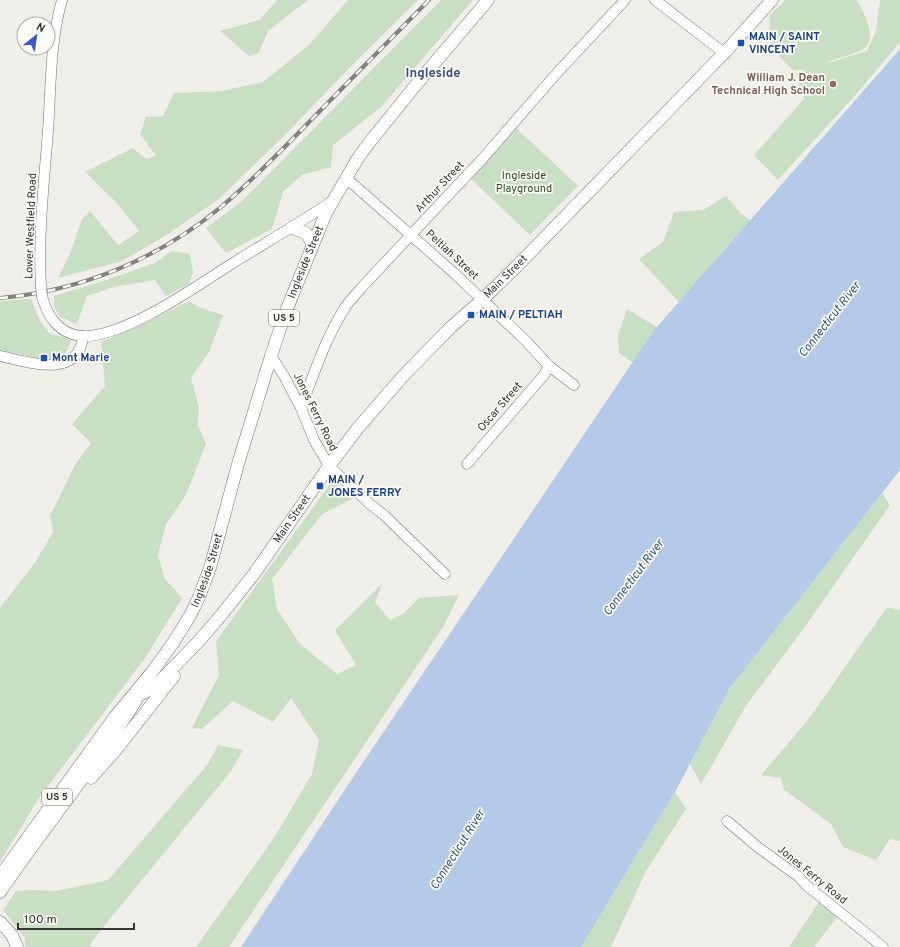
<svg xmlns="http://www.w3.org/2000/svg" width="900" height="947" viewBox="0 0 900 947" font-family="Overpass,sans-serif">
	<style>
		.green { fill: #c9dfc4 }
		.water { fill: #b5cae8 }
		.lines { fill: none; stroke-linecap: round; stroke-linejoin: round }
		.minor-casing { stroke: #75746e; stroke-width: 11 }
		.major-casing { stroke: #75746e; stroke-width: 13 }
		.minor { stroke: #fff; stroke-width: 10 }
		.major { stroke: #fff; stroke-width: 12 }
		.rail-casing { stroke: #82817d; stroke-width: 4 }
		.rail { stroke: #fdfbf5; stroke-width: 2.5; stroke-dasharray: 8; stroke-linecap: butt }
		.minor-bridge-casing { stroke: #75746e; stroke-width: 11; stroke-linecap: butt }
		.minor-bridge { stroke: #fff; stroke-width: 10 }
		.transit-dot { fill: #1a4fb4; stroke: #fdfbf5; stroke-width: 1.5 }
		.education-dot { fill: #8d6e63; stroke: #fdfbf5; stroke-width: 1.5 }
		.labels { text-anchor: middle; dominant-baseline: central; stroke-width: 3.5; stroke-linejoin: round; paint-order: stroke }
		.shield { fill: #fdfbf5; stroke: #72706d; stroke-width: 1 }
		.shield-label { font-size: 10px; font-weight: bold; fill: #363533 }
		.transit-label { font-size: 11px; font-weight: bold; fill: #164399; stroke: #fdfbf5; text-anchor: start }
		.education-label { font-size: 11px; font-weight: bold; fill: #785e54; stroke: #fdfbf5; text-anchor: end }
		.park-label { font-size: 11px; fill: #2c4e24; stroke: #fdfbf5 }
		.street-label { font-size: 11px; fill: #363533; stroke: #fdfbf5 }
		.water-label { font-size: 12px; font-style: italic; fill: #34537c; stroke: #fdfbf5 }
		.quarter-label { font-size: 13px; font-weight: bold; fill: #394f89; stroke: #fdfbf5 }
	</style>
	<rect width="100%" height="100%" fill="#f0eee8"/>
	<g class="green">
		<path d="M277,0H308L268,31L258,54L249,56L220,31L260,20Z"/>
		<path d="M348,0H418L352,65L285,135L219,199L165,236L122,261L58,278L70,254L82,219L90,211L118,245L139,231L116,202L85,172L133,148L146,159L156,156L140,134L146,117L163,116L174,93L222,91L263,82L309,45Z"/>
		<path d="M441,0H473L381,107L333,145L331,167L302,175L283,192L272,229L226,253L206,228L242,201Z"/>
		<path d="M785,0H857C863,11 879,40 863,49C852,56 836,57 825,64L867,51L876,31L880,0H900V42L858,92L778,180L754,155L804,99L796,74L806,70H793L781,58L773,46L769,30L770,15Z"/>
		<path d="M516,128L578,186L530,235L470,178Z"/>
		<path d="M726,196L741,214L751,220L679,302L639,259L663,242L674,212L703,210Z"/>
		<path d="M172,251L190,254L193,272L189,284L166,296L155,280L114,287L87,296L77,324L60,317L54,306V296L106,280L155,263Z"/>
		<path d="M31,299L40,321L50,334L63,337L71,341L66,352L50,361L0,350V301Z"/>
		<path d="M189,301L201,308L223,315L209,352L191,378L199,407L198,425L206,444L186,495L166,524L158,555L165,579L182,598L145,658L39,798L0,862V608L36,561L53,532L50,516L75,465L91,443L72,424L105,386L101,342L147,322Z"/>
		<path d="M627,309L657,327L633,363L619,353L618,335Z"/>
		<path d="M333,480L352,499L322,514L272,579L277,609L300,644L337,674L356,665L335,630L382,584L375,602L390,620L403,614L419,598L459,595L443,627L229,947H196L274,838L312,774L319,740L291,698L273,722L233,701L202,729L192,728L219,675L216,641Z"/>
		<path d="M882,493L890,505L804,628L746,706L701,784L690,764L730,688Z"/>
		<path d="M887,607L900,610V841L890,839L876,860L843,847L831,824L783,789L781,778L761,775L808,720Z"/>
		<path d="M218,745L243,750L232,770L92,941L90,947H25V938L3,910L16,891L34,890L56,891L108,880L208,764Z"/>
		<path d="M675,792L686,809L646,871L611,947H581Z"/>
		<path d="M819,902L837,917L814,947H789Z"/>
	</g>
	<path class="water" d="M900,49V470L730,688L675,792L581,947H241L358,770L655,329Z"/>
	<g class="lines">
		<defs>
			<g id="minor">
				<path d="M655,0L724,53"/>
				<path d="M346,178L454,273L525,340L549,366L574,385"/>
				<path d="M41,287C38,235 44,182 48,131C51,87 50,42 62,0"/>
				<path d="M42,296C47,316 59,334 81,336C123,339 198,285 233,263C267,242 301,222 334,200"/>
				<path d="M0,356C28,362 79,380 83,336"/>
				<path d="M271,356L284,376L301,408L314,440L329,466L371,505L384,515L445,574"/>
				<path d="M301,408C314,373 326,337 346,306C351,299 358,292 364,285L484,157L557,73L625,0"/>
				<path d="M467,464L544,375L549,366"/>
				<path d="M727,821L759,848L799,877L806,885L883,947"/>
			</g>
			<g id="major">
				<path d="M292,228L306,233L313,244"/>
				<path id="s1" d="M132,699L151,689L165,676L198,642L218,619L254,574L329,466L358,428L403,376L451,327L482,300L515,268L728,49L772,0"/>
				<path d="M91,778L115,751L174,676"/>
				<path id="s2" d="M0,876L114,718L152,672L173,643L191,614L199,597L210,568L238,464L271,356L286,311L326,213L358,158L369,143L415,86L488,0"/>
				<path d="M0,892C44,827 95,767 136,700"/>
				<path d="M0,922L12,935L17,947"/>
			</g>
		</defs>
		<use href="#minor" class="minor-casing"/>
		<use href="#major" class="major-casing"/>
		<use href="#minor" class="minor"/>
		<use href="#major" class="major"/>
		<defs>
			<path id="rail" d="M0,298C81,291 158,259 221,207C253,180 283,149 312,119C351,79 390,40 429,0"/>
		</defs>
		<use href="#rail" class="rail-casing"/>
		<use href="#rail" class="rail"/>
		<defs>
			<path id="minor-bridge" d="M41,287L42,296"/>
		</defs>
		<use href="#minor-bridge" class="minor-bridge-casing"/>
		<use href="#minor-bridge" class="minor-bridge"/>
	</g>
	<g class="transit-dot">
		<rect x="737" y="39" width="8" height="8" rx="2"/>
		<rect x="467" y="311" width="8" height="8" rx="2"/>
		<rect x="40" y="354" width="8" height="8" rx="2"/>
		<rect x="316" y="482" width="8" height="8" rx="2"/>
	</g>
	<circle class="education-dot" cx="833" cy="84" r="4"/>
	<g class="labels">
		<g class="shield">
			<rect x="269" y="310" width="30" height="16" rx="3"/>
			<rect x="42" y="789" width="30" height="16" rx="3"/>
		</g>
		<g class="shield-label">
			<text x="284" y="318">US 5</text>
			<text x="57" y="797">US 5</text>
		</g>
		<g class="transit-label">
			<text x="749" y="37">MAIN / SAINT<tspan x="749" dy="13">VINCENT</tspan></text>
			<text x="479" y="315">MAIN / PELTIAH</text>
			<text x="52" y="358">Mont Marie</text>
			<text x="328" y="480">MAIN /<tspan x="328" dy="13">JONES FERRY</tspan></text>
		</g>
		<g class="education-label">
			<text x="825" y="78">William J. Dean<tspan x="825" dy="13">Technical High School</tspan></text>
		</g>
		<g class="park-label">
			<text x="524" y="176">Ingleside<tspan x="524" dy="13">Playground</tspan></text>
		</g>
		<g class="street-label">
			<text transform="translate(440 187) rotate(-47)">Arthur Street</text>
			<text transform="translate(31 226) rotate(-88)">Lower Westfield Road</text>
			<text transform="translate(452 255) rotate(43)">Peltiah Street</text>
			<text stroke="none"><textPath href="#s2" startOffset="695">Ingleside Street</textPath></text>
			<text stroke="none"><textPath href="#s1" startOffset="567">Main Street</textPath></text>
			<text transform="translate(500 407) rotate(-49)">Oscar Street</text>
			<text transform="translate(315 412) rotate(64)">Jones Ferry Road</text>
			<text stroke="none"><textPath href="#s1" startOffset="243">Main Street</textPath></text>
			<text stroke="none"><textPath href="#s2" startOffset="371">Ingleside Street</textPath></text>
			<text transform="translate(812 875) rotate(39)">Jones Ferry Road</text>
		</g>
		<g class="water-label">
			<text transform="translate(830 320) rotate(-52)">Connecticut River</text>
			<text transform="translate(634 578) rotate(-53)">Connecticut River</text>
			<text transform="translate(458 850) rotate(-58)">Connecticut River</text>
		</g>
		<g class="quarter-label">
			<text x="433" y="74">Ingleside</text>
		</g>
	</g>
	<g transform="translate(36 36) rotate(30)"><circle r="19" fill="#fdfbf5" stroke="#adaca7"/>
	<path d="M0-3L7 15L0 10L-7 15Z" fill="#3458c8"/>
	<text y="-6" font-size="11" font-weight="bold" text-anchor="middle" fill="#363533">N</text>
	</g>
	<path d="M18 923v6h116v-6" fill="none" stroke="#363533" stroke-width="2"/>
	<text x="24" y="923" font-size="12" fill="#363533" stroke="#fdfbf5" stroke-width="3" paint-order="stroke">100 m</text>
</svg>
